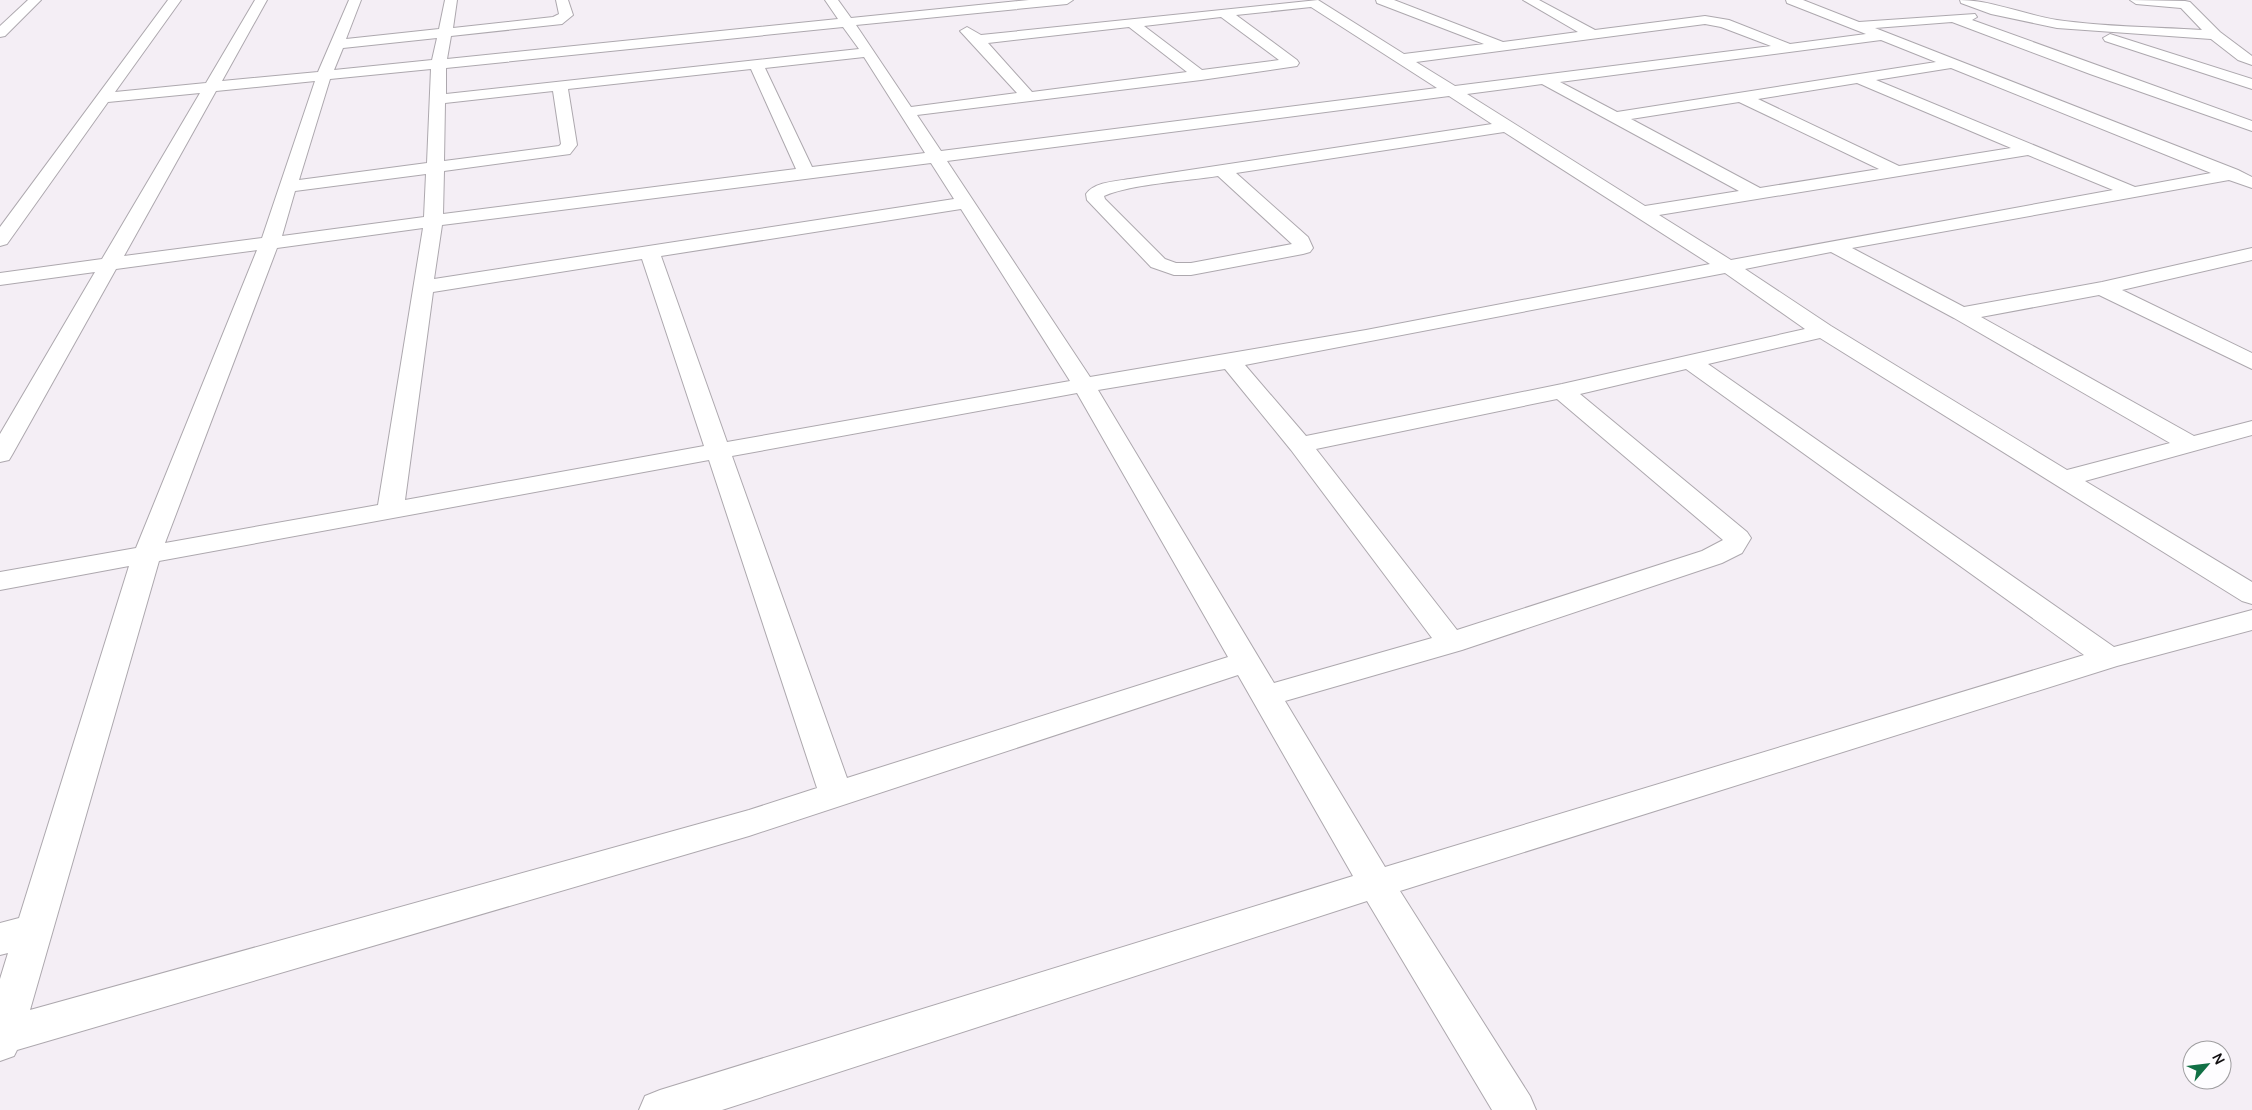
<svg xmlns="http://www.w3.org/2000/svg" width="2252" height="1110" viewBox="0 0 2252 1110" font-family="Manrope,sans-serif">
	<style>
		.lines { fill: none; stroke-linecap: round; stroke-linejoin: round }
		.minor-casing { stroke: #ada8ae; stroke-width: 2 }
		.minor { fill: #fff; fill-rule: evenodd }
	</style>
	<rect width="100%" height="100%" fill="#f4eef5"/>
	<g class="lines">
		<defs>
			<g id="minor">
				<path d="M28,0H41L5,36L0,37V26Z"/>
				<path d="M168,0H181L115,92L206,83L255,0H267L222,81L318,72L349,0H361L346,39L439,29L445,0H457L453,28L553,17L559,14L556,0H568L573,15L562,24L451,36L447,59L838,19L825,0H838L851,18L1029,0H1073L1067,4L856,25L911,107L1017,93L960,31L967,27L981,35L1318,0L1404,54L1484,44L1377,3L1376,0H1394L1503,42L1578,32L1523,0H1539L1595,30L1705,16L1729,20L1790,44L1866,34L1787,3L1786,0H1803L1859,22L1975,14L1977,17L1972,20L2252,121V131L2090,74L1952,22L1875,28L2238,170L2252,177V188L2229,180L1852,248L1964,307L2102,282L2252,248V260L2122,290L2252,353V369L2099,295L1981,317L2194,436L2252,421V435L2085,481L2252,582V604L2242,601L1820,338L1708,364L2114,647L2252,610V630L2117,666L1400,891L1530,1096L1536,1110H1492L1367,901L722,1110H639L645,1096L660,1090L1353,876L1238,675L749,836L17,1050L14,1056L0,1061V979L8,953L0,955V923L19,918L129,566L0,590V572L136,548L257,250L116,269L12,455L9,460L0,462V434L95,272L0,285V273L102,259L200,93L108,102L7,244L0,246V227ZM1311,7L1437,88L941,151L917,115L1201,80L1297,66L1299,63L1297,60L1236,15ZM1221,17L1279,60L1202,70L1144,26ZM1705,24L1721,27L1771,46L1455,86L1416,62ZM843,27L859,49L446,94V68ZM1129,27L1187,72L1032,92L988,43ZM437,38L432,60L334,70L343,48ZM1881,40L1936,62L1617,112L1560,82ZM864,57L925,153L812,167L765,68ZM1951,68L2211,173L2135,187L1876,80ZM431,69L427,163L299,180L330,79ZM751,69L796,169L443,214L444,171L570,154L577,145L568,89ZM315,81L262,238L124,256L216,91ZM1857,83L2011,148L1899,166L1758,99ZM1542,84L1739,191L1645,206L1467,94ZM553,91L561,144L559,146L444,161L445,103ZM1449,96L1492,124L1130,179C1117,181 1094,182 1086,194L1087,200L1151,267L1174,275H1191L1303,254L1310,252L1313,248L1308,237L1236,173L1504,132L1710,264L1366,330L1090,377L947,161ZM1739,102L1879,169L1760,188L1631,119ZM2028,155L2113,190L1731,260L1659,215ZM931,163L954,199L434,279L442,225ZM426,174L424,217L282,236L295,191ZM1218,176L1292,244L1191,263H1176L1165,259L1105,199L1104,196C1131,184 1187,181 1218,176ZM961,209L1070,381L727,442L661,256ZM423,228L378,505L165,543L277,248ZM1831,252L1954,318L2170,443L2067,470L1831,326L1745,269ZM642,259L704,446L405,500L433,292ZM1725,273L1805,329L1562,384L1306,436L1245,365ZM1225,369L1291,450L1432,638L1274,683L1098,390ZM1686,369L2084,655L1385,867L1285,701L1462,650L1722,563L1742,553L1751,538L1747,532L1580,394ZM1077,393L1228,657L847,778L732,456ZM1557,399L1723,540L1702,551L1457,630L1316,449ZM709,460L817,788L749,810L30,1010L159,561Z"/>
				<path d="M1960,0C1991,0 2025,15 2057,20C2105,27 2154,27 2202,30L2181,8L2136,4L2130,0L2185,1L2190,2L2220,32L2252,56V65L2238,60L2211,39L2057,28L1991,14L1961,3Z"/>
				<path d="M2110,34L2252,79V89L2105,41L2103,38Z"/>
			</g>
		</defs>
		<use href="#minor" class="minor-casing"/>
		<use href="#minor" class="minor"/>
	</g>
	<g transform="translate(2207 1065) rotate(62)"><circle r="24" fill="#fefdff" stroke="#9f9ea0"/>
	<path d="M0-4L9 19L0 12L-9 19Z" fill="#117045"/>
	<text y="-8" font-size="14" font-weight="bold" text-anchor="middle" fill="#110f11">N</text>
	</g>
</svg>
